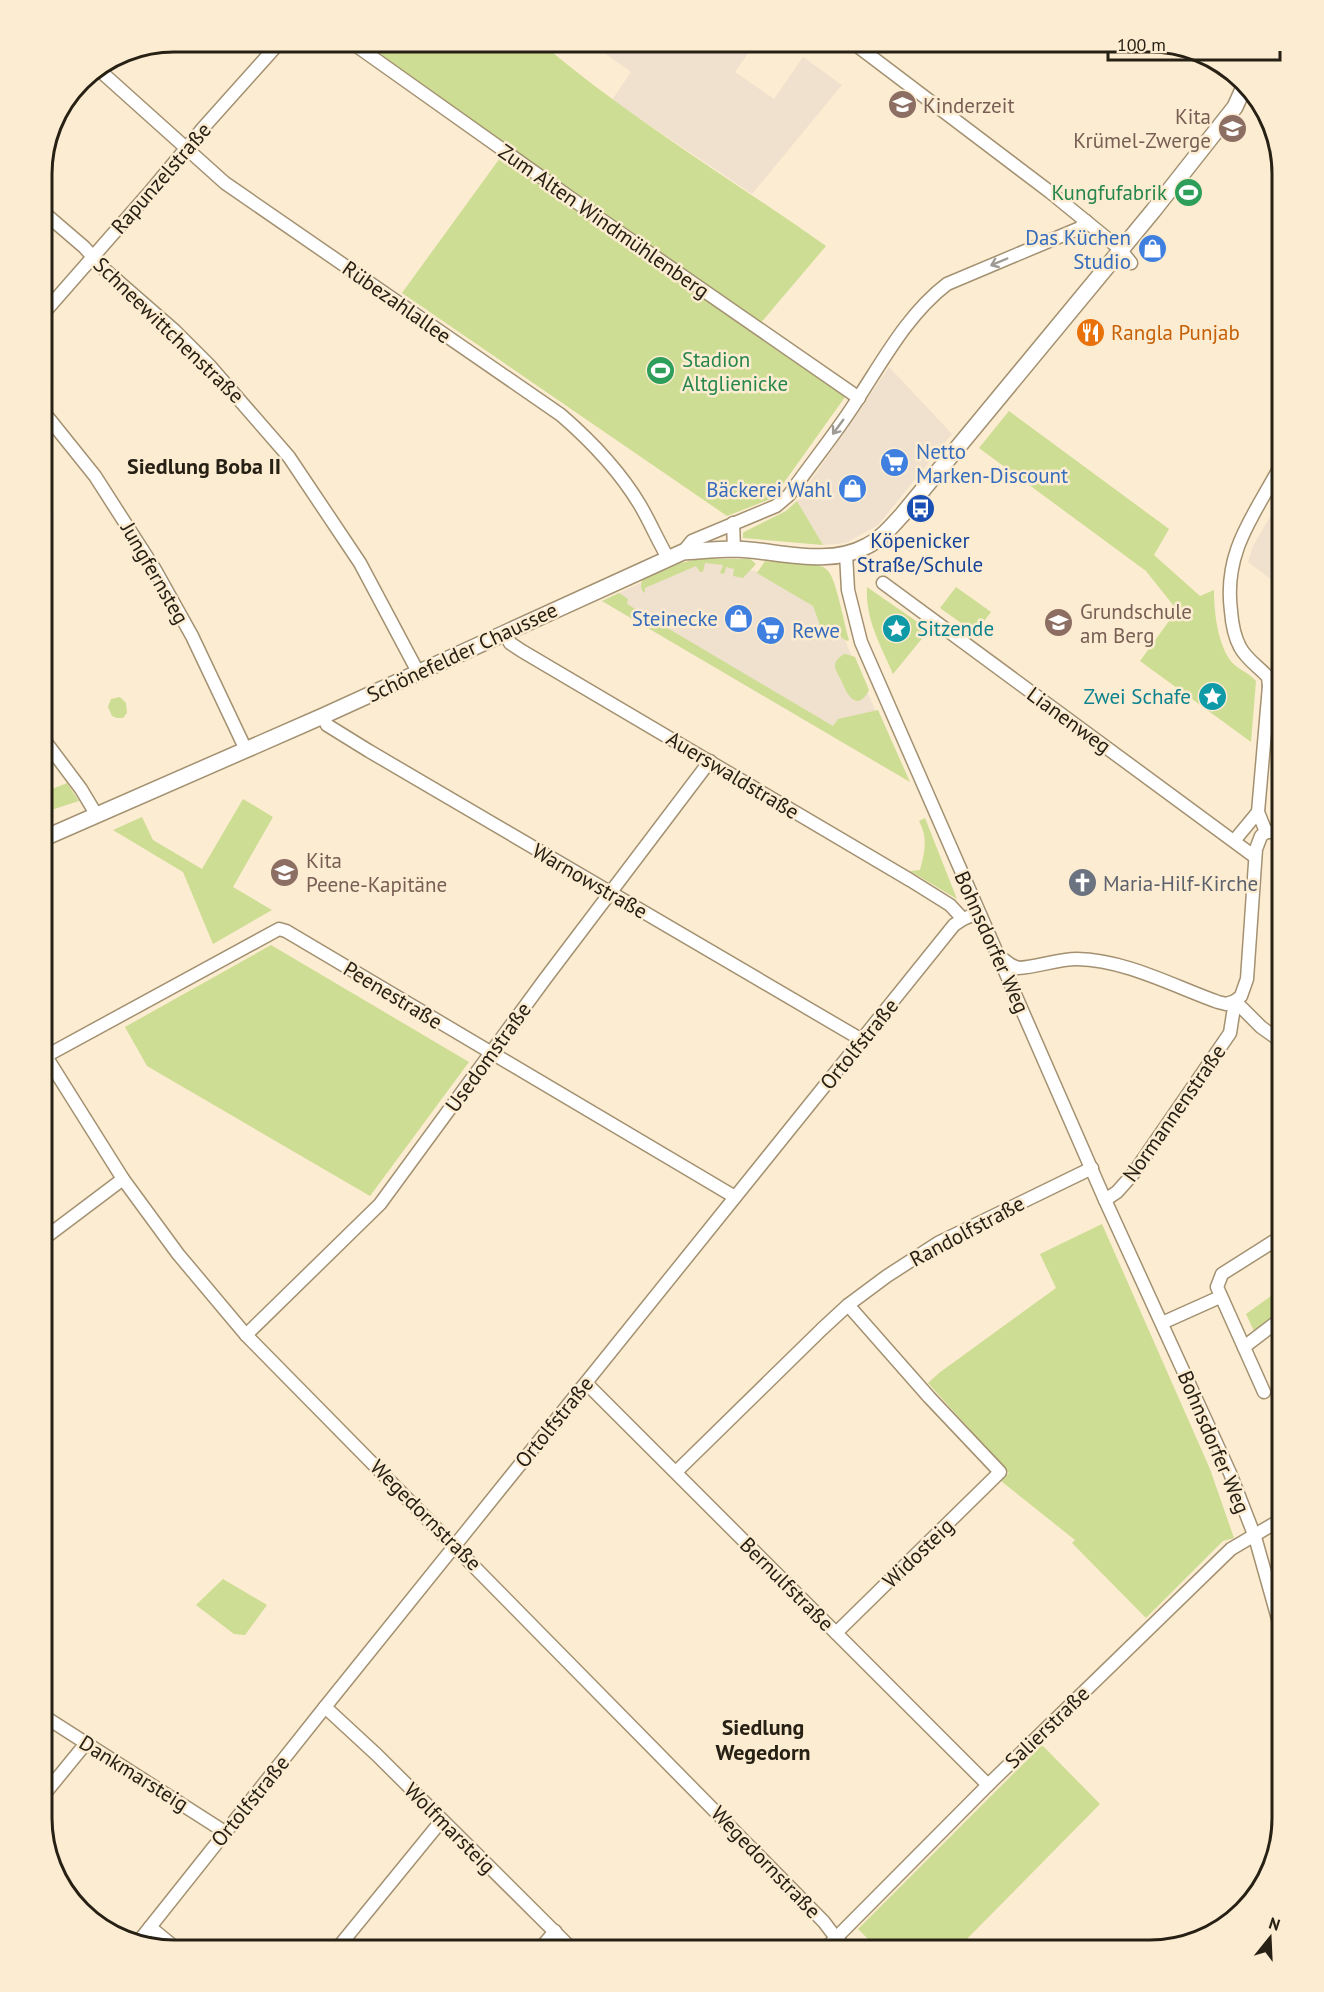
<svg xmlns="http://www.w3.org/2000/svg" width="1324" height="1992" viewBox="0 0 1324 1992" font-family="'PT Sans',sans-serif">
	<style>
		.commercial { fill: #f0e1ce }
		.green { fill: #cddd93 }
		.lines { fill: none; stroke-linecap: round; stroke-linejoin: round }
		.minor-casing { stroke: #a39171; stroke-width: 15 }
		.major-casing { stroke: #a39171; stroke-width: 18 }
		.minor { stroke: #fff; stroke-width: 12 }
		.major { stroke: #fff; stroke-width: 15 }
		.oneway { stroke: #9e9b95 }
		.labels { text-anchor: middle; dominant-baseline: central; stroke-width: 5; stroke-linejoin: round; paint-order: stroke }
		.education-label { font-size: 21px; fill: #785e54; stroke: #fcecd1; text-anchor: start }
		.street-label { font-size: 21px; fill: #272014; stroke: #fcecd1 }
		.leisure-label { font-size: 21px; fill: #27864d; stroke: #fcecd1; text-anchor: end }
		.shop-label { font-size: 21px; fill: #366cbe; stroke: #fcecd1; text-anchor: end }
		.food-label { font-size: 21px; fill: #c56008; stroke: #fcecd1; text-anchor: start }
		.transit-label { font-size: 21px; fill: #164399; stroke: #fcecd1 }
		.culture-label { font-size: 21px; fill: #0d838f; stroke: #fcecd1; text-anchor: start }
		.worship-label { font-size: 21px; fill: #5b616d; stroke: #fcecd1; text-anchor: start }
		.neighbourhood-label { font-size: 22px; font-weight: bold; fill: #272014; stroke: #fcecd1 }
		.rim { fill: none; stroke: #272014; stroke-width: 3 }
	</style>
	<rect width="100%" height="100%" fill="#fcecd1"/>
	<g class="commercial">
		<path d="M599,42H756L735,72L774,99L803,57L842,85L752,194L612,100L631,72L596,47Z"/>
		<path d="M889,367L952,434L878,525L846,543L823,545L797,501Z"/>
		<path d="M1282,496V588L1248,562L1253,546Z"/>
		<path d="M698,559L821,585L905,779L602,601L681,564Z"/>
	</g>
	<g class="green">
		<path d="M371,42H540C629,118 731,179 826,246L759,325L368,48Z"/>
		<path d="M500,158L845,397L773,498L727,516L402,293Z"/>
		<path d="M1009,411L1169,529L1154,555L1200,596L1214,590C1214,611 1217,641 1230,660C1236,669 1249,672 1256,681L1251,742L1140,661L1177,610L1146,571L979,448Z"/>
		<path d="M797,501L823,545L743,538V533L746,531L786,511Z"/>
		<path d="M698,559H750L756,564L743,578L733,576L734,569L726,567L724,574L720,573L723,565L705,563L703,572H700L696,566L645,588V593C640,590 641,585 642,580L645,578L681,563Z"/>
		<path d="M765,561L816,565C821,566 825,567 829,572C837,583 844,624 849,640L847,641L820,625L813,606L757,573Z"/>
		<path d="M867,587L929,630L893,674C881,646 865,619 867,587Z"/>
		<path d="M956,587L991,612L975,633L940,608Z"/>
		<path d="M619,593L628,599L627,604L833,726L838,719L878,710L910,782L602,601Z"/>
		<path d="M844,654H846L855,657L869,690C857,713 847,695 841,680C839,676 835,670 835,666C835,660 840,657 844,654Z"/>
		<path d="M120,697L126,703L127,713L123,718H117L112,716L108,707L111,699Z"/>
		<path d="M67,783L79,801L42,813V793Z"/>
		<path d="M243,799L273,817L233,887L272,910L213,944L183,872L113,830L142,817L153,840L202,869Z"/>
		<path d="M925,818L957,899L910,871L920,870C925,852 928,838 919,821Z"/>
		<path d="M271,945L469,1062L370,1196L147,1066L125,1027Z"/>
		<path d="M1102,1224L1210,1469L1234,1538L1223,1541L1146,1618L1072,1543L1075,1540L1001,1481L1009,1473L928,1383L939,1373L1056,1288L1040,1254Z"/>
		<path d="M1282,1288V1310L1254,1331L1246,1314Z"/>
		<path d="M223,1579L267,1605L245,1635L234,1634L196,1605Z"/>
		<path d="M1042,1745L1100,1804L956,1950H879L858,1929Z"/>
	</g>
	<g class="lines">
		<defs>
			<g id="minor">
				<path d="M351,42L596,216L859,398"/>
				<path d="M852,42L1050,192L1120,249L1131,263"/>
				<path d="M1209,60L1236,78"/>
				<path d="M98,69L225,183L561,415C591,441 619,470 640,505C650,522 658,541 668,558"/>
				<path d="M42,211L84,247L104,269L175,331L209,365L289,457L360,563L418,672"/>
				<path d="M42,315L148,194L203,128L280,42"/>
				<path d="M42,410L95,476L154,568L192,636L246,750"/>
				<path d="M733,523L734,549"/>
				<path d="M683,552L692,541L776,506L789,495C812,462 838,431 859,397C885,357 909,313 947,284L1080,228L1086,221"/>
				<path d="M846,554L848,590L861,642L1105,1200L1230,1473L1255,1537L1282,1633"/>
				<path d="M883,583L1255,857"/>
				<path d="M505,632L510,643L522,651L910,880L950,905L963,919"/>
				<path d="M1269,686L1276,688L1282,692"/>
				<path d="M323,716L327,725L369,751L862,1040"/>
				<path d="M42,737L81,789L96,814"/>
				<path d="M1266,832L1258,812L1269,686L1268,677C1259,667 1246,659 1240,647C1234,636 1232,624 1231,611C1223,550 1255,515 1282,463"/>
				<path d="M1266,832H1277L1282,834"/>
				<path d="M1234,841L1258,812"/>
				<path d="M999,956L1011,965L1018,968C1038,967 1057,959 1077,959C1126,960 1173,986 1218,1002L1226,1004L1235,1001"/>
				<path d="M1235,1001L1261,1027L1282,1042"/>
				<path d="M42,1050L123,1179L178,1254L246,1335L824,1922L836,1938L847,1950"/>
				<path d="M46,1056L279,929L286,931L735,1197"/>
				<path d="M1105,1200L1117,1192L1133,1174L1230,1033L1235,1001L1241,996L1247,979L1256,849L1261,836L1266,832"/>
				<path d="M42,1240L123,1179"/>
				<path d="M1162,1323L1220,1297"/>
				<path d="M246,1335L380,1204L545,979L710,761"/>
				<path d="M1244,1347L1282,1318"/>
				<path d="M586,1383L988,1785"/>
				<path d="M1264,1392L1217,1287L1222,1274L1282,1236"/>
				<path d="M676,1472L822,1329L848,1305L887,1276L938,1243L1092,1168"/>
				<path d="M836,1633L1000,1472L929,1397L848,1305"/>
				<path d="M325,1707L377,1755L573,1950"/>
				<path d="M42,1715L225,1832"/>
				<path d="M42,1797L87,1742"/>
				<path d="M150,1927L178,1950"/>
				<path d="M139,1941L325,1707L954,925L963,919L978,913"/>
				<path d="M336,1950L442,1820"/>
				<path d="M539,1950L555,1931"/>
				<path d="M824,1950L988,1785L1231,1549L1282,1519"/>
			</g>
			<path id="major" d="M42,839L323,716L683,552C700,551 717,549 734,549C777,550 827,568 867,546C881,539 891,527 902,515L1153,211L1235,107L1244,87"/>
		</defs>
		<use href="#minor" class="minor-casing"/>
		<use href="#major" class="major-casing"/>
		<use href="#minor" class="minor"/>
		<use href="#major" class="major"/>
	</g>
	<defs><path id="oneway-shaft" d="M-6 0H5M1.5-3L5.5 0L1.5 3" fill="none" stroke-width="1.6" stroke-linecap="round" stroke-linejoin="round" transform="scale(1.5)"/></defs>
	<g class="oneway">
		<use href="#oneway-shaft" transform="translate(999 262) rotate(157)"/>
		<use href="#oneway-shaft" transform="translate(838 427) rotate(126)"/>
	</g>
	<defs>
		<symbol id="school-disc" viewBox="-11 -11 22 22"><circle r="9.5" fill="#8d6e63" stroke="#fcecd1"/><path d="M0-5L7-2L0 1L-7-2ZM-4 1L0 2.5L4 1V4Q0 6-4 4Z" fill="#fff"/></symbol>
		<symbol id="stadium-disc" viewBox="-11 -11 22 22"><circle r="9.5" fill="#2e9e5b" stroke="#fcecd1"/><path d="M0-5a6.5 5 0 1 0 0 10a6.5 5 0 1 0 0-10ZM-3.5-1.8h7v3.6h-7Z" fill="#fff"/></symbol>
		<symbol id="shop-disc" viewBox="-11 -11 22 22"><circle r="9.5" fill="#3f7fe0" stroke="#fcecd1"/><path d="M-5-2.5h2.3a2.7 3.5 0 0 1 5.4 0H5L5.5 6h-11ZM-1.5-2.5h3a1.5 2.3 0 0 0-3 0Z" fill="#fff"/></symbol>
		<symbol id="restaurant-disc" viewBox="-11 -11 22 22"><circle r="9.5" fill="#e8710a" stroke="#fcecd1"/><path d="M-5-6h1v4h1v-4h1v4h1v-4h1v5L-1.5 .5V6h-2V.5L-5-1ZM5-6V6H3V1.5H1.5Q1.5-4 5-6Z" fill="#fff"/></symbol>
		<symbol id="supermarket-disc" viewBox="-11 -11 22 22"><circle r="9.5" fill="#3f7fe0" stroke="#fcecd1"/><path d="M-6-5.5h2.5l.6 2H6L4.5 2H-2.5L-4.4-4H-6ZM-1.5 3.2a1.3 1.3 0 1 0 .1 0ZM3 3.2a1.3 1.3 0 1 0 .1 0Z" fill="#fff"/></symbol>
		<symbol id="bus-disc" viewBox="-11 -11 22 22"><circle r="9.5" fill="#1a4fb4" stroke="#fcecd1"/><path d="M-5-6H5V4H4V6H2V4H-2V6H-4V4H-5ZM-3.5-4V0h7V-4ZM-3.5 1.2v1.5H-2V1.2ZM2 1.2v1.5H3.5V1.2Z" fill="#fff"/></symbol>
		<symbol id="sight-disc" viewBox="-11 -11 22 22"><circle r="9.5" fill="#0f9aa8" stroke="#fcecd1"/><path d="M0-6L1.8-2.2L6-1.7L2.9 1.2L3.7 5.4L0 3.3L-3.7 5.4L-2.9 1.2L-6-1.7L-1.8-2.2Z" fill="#fff"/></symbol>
		<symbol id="church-disc" viewBox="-11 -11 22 22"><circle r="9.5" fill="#6b7280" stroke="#fcecd1"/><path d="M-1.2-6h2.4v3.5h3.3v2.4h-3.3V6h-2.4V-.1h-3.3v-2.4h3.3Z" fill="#fff"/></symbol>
	</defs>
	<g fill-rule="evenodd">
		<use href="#school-disc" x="886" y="88" width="33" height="33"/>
		<use href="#school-disc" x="1216" y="112" width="33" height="33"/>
		<use href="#stadium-disc" x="1172" y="176" width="33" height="33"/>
		<use href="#shop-disc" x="1136" y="232" width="33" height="33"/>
		<use href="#restaurant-disc" x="1074" y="316" width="33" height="33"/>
		<use href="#stadium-disc" x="644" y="354" width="33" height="33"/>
		<use href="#supermarket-disc" x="878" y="446" width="33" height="33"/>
		<use href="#shop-disc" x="836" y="472" width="33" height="33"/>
		<use href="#bus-disc" x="904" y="492" width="33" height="33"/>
		<use href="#shop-disc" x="722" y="602" width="33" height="33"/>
		<use href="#school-disc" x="1042" y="606" width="33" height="33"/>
		<use href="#sight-disc" x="880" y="612" width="33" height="33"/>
		<use href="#supermarket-disc" x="754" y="614" width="33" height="33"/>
		<use href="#sight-disc" x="1196" y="680" width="33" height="33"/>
		<use href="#school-disc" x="268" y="856" width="33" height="33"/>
		<use href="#church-disc" x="1066" y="866" width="33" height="33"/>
	</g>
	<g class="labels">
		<g class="education-label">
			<text x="923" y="105">Kinderzeit</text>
			<text x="1211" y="116" text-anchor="end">Kita<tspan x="1211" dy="24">Krümel-Zwerge</tspan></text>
			<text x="1080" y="611">Grundschule<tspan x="1080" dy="24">am Berg</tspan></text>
			<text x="306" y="860">Kita<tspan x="306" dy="24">Peene-Kapitäne</tspan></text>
		</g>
		<g class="street-label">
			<text transform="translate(161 178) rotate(-49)">Rapunzelstraße</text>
			<text transform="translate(604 221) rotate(35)">Zum Alten Windmühlenberg</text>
			<text transform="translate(397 302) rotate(35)">Rübezahlallee</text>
			<text transform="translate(169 330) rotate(44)">Schneewittchenstraße</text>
			<text transform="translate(155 573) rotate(60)">Jungfernsteg</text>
			<text transform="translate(462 652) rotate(-25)">Schönefelder Chaussee</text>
			<text transform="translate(1069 720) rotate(36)">Lianenweg</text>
			<text transform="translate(733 775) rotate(31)">Auerswaldstraße</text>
			<text transform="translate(590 881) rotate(30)">Warnowstraße</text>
			<text transform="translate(992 942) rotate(66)">Bohnsdorfer Weg</text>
			<text transform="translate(393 995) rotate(31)">Peenestraße</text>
			<text transform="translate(859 1044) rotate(-51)">Ortolfstraße</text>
			<text transform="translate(488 1057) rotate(-54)">Usedomstraße</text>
			<text transform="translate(1174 1113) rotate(-55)">Normannenstraße</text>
			<text transform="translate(967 1231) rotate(-28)">Randolfstraße</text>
			<text transform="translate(554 1422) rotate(-51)">Ortolfstraße</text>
			<text transform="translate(1214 1442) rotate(67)">Bohnsdorfer Weg</text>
			<text transform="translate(426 1515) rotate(45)">Wegedornstraße</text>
			<text transform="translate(918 1553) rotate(-44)">Widosteig</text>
			<text transform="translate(787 1584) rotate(45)">Bernulfstraße</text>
			<text transform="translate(1047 1727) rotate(-44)">Salierstraße</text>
			<text transform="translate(134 1773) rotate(32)">Dankmarsteig</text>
			<text transform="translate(250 1801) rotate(-51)">Ortolfstraße</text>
			<text transform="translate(450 1828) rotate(45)">Wolfmarsteig</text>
			<text transform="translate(766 1862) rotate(46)">Wegedornstraße</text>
		</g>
		<g class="leisure-label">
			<text x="1167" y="192">Kungfufabrik</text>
			<text x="682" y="359" text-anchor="start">Stadion<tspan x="682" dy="24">Altglienicke</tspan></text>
		</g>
		<g class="shop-label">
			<text x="1131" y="237">Das Küchen<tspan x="1131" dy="24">Studio</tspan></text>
			<text x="916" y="451" text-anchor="start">Netto<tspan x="916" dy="24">Marken-Discount</tspan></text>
			<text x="832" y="489">Bäckerei Wahl</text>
			<text x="718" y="618">Steinecke</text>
			<text x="792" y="630" text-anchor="start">Rewe</text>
		</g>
		<g class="food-label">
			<text x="1111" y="332">Rangla Punjab</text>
		</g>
		<g class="transit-label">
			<text x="920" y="540">Köpenicker<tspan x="920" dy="24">Straße/Schule</tspan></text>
		</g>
		<g class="culture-label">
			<text x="917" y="628">Sitzende</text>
			<text x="1191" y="696" text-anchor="end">Zwei Schafe</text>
		</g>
		<g class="worship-label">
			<text x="1103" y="883">Maria-Hilf-Kirche</text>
		</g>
		<g class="neighbourhood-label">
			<text x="204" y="466">Siedlung Boba II</text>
			<text x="763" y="1727">Siedlung<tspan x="763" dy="25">Wegedorn</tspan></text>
		</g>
	</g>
	<path d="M0 0H1324V1992H0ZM174 52H1150A122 122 0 0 1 1272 174V1818A122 122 0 0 1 1150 1940H174A122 122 0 0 1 52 1818V174A122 122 0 0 1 174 52Z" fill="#fcecd1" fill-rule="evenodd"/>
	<path class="rim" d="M174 52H1150A122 122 0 0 1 1272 174V1818A122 122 0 0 1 1150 1940H174A122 122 0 0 1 52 1818V174A122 122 0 0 1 174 52Z"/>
	<g transform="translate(1270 1938) rotate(18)" stroke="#fcecd1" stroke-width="4.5" paint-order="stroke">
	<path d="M0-4.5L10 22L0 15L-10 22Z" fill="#272014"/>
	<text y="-9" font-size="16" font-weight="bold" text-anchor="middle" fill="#272014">N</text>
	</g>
	<path d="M1108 51v9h172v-9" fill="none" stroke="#272014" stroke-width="3"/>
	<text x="1117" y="51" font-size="18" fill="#272014" stroke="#fcecd1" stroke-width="4.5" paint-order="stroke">100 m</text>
</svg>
